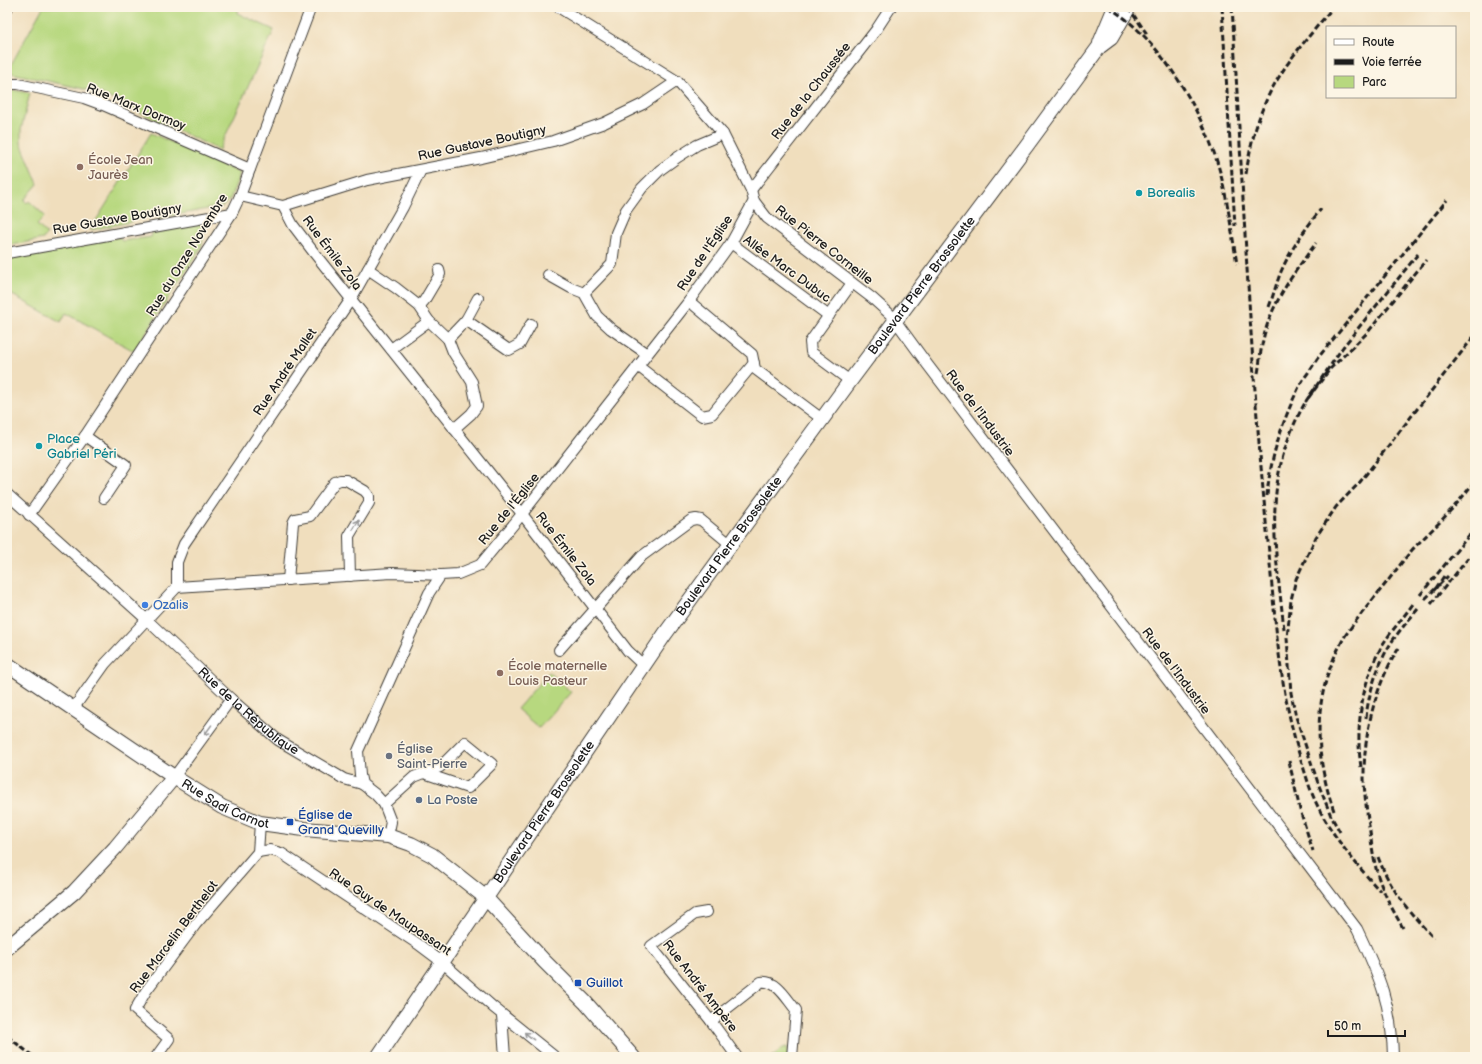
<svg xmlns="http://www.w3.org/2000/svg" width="1482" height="1064" viewBox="0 0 1482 1064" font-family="'Balsamiq Sans',sans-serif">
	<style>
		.green { fill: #b7d87f; stroke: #6a7a4e }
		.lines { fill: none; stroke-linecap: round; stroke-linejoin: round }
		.street-casing { stroke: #3c3934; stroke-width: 12 }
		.secondary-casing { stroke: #3c3934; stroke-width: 16 }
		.street { stroke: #fff; stroke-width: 10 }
		.secondary { stroke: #fff; stroke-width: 14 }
		.rail { stroke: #1c1c1c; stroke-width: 3; stroke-dasharray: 6 3; stroke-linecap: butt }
		.oneway { stroke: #999 }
		.education-dot { fill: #8d6e63; stroke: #fcf5e5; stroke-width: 1.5 }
		.culture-dot { fill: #0f9aa8; stroke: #fcf5e5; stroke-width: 1.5 }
		.shop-dot { fill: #3f7fe0; stroke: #fcf5e5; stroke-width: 1.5 }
		.worship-dot { fill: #6b7280; stroke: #fcf5e5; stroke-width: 1.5 }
		.service-dot { fill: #5c6f8a; stroke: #fcf5e5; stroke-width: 1.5 }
		.transit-dot { fill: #1a4fb4; stroke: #fcf5e5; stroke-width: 1.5 }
		.labels { text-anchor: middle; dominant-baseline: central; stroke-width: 3; stroke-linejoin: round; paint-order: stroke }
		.street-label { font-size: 13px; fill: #1c1c1c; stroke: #fcf5e5 }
		.education-label { font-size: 13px; fill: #785e54; stroke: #fcf5e5; text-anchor: start }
		.culture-label { font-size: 13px; fill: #0d838f; stroke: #fcf5e5; text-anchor: start }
		.shop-label { font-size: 13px; fill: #366cbe; stroke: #fcf5e5; text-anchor: start }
		.worship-label { font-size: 13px; fill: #5b616d; stroke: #fcf5e5; text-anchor: start }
		.service-label { font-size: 13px; fill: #4e5e75; stroke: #fcf5e5; text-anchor: start }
		.transit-label { font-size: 13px; fill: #164399; stroke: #fcf5e5; text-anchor: start }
	</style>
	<rect width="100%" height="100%" fill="#fcf5e5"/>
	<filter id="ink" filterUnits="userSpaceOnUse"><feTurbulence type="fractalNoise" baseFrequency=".025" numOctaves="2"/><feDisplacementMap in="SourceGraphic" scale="8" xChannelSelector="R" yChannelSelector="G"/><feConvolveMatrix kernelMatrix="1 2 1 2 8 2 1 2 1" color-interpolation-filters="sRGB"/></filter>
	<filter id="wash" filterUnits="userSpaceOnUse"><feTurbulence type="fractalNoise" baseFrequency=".012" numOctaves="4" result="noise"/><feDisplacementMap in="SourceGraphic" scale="16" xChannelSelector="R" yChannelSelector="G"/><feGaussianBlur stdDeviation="0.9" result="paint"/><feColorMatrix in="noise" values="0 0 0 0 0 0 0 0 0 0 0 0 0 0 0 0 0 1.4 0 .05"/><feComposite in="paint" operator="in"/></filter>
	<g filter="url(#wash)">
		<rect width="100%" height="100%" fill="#f0debd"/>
		<g class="green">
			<path d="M43,7H240L237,13L274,30L219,150L97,92L7,72Z"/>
			<path d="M7,89L30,93L21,130V143L38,184L24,200L27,203L29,201L45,216L37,225L47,234L43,239L7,246Z"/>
			<path d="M151,133L240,173L230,200L223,206L160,218L157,214L134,218L131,222L90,230Z"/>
			<path d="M198,223C207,229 203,239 201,248L134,351L66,313L61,322L7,292V259L119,237L122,241L151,237L153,231Z"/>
			<path d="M549,672L571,692L539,728L517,709Z"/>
			<path d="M787,1047L788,1049V1057H771L783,1048Z"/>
		</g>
	</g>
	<g filter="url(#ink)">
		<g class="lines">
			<defs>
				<g id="street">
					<path d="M558,7L677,81L723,134L751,190L754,201L767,218L872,298L892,316L927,364L1357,929C1379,975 1392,1005 1393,1057"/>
					<path d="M7,9L8,7"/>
					<path d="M7,84H18L84,98L103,105L250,169"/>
					<path d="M751,190L876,30L891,7"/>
					<path d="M240,196L283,206L293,225L315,254L519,510L628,651L643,665"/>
					<path d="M283,206L367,180L481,158L553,141L604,123L643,104L677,81"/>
					<path d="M731,243L829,316"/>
					<path d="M7,253L232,213"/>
					<path d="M368,269L396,288L419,306L429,321L448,339L453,352L472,382L477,406L471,414L454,429"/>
					<path d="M548,275L571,288L584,293L597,316L611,329L647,354"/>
					<path d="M584,293L612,264L616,233L626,210L642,188L660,170L678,157L697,145L723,134"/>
					<path d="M689,301L752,354L755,369L822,419"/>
					<path d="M419,306L424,301L440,274L439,270"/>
					<path d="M466,320L478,298"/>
					<path d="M448,339L466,320L509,350L520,344L531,324"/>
					<path d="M391,349L429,321"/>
					<path d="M638,366L702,416L712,414L754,363"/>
					<path d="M850,381L811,352L810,342L852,283"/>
					<path d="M85,436L126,465L104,498"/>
					<path id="s1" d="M7,494L146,619L231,699L278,740L344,779L362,784"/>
					<path d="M29,515L85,436L232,213L240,196L311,7"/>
					<path d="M288,580L293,523L295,519L310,516L335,482L340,480H346L365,491L369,496V503L349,536L350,576"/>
					<path d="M177,587V562L184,544L351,299L403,207L421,170"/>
					<path d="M559,650L642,556L691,520L696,519L701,520L730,544"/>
					<path d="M73,709L105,664L177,587L392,573L441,575"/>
					<path d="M174,777L231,699"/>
					<path d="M384,804L414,777L424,773L468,788L492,764L465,742L440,767L424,773"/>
					<path d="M388,836L391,822L384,804L375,794L362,784L360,775L358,751L429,593L441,575L458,574L480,565L522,514L689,301L731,243L754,201"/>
					<path d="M258,852L270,850L281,853L418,944L442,962L493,1007L555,1057"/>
					<path d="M707,912L695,914L651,946L711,1021L737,1057"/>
					<path d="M502,1015L505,1057"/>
					<path d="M711,1021L761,982C777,980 786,998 796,1010L792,1057"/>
					<path d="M156,1057L169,1039L135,1010L146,991L196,924L258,852L260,823"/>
				</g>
				<g id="secondary">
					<path d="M1100,43L1115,7"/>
					<path id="s2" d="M7,664L174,777L222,807L260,823L304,829L388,836L411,844L432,855L485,897L544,961L585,1002L633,1057"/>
					<path d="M7,948L74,892L115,848L174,777"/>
					<path id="s3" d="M378,1057L665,634L850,381L1027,145L1099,47L1111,38L1129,7"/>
				</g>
			</defs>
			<use href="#street" class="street-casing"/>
			<use href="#secondary" class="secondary-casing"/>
			<use href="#street" class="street"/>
			<use href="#secondary" class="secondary"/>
			<g class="rail">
				<path d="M1108,7C1160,37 1205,115 1220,172C1228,201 1232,235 1237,264"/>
				<path d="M1128,7L1147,34"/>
				<path d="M1222,7L1235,226"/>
				<path d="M1232,7C1243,185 1250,364 1268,542C1275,617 1279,692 1302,763C1306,775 1309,787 1314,798C1329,833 1355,863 1380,891"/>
				<path d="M1246,174C1251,140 1260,106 1279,77C1294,52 1315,30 1333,7"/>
				<path d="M1418,254L1343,347L1306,401L1330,369L1368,332L1426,260"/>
				<path d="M1269,307C1273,296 1276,285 1280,274C1290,250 1305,229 1321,209"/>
				<path d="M1258,373C1260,363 1260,354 1262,345C1269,306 1293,274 1316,243"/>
				<path d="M1267,496C1270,458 1283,419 1300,385C1305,376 1312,368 1317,359L1447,200"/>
				<path d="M1444,576L1436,588L1448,576"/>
				<path d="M1420,595L1475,528"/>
				<path d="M1425,599L1436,588"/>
				<path d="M1431,604L1475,550"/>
				<path d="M1284,629C1275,544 1261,480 1306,401"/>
				<path d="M1399,648C1376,683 1364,732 1364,775C1364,794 1367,813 1370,832C1372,847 1374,862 1378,876C1384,895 1394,912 1403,928"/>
				<path d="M1366,718C1368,696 1377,667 1388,648C1396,634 1408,621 1418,609"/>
				<path d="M1289,761L1300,810L1313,851"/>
				<path d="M1361,767C1355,726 1362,680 1383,644C1392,630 1403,618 1413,604"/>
				<path d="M1334,811C1313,750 1312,694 1345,636C1355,621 1367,607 1378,593C1390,579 1400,564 1412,550C1424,537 1438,525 1450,511C1459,502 1467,491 1475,481"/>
				<path d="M1340,832L1331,816L1318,783L1296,717L1291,693L1287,638L1291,600L1296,579L1316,537L1336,507L1360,482L1475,335"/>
				<path d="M1378,857C1390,889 1410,914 1434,938"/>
				<path d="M7,1036L34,1057"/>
			</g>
		</g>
		<defs><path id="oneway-shaft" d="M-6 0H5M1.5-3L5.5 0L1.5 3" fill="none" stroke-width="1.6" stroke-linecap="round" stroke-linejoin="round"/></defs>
		<g class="oneway">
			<use href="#oneway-shaft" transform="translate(356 525) rotate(-58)"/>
			<use href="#oneway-shaft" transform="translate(208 730) rotate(126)"/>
			<use href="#oneway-shaft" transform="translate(529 1036) rotate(-141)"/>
		</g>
	</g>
	<g class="education-dot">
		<circle cx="80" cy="167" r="4"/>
		<circle cx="500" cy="673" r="4"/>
	</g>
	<g class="culture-dot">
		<circle cx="1139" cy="193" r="4"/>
		<circle cx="39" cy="446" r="4"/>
	</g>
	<circle class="shop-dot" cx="145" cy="605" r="4"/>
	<circle class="worship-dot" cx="389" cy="756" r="4"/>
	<circle class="service-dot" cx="419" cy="800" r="4"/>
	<g class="transit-dot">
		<rect x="286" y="818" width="8" height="8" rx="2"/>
		<rect x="574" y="979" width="8" height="8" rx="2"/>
	</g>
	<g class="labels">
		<g class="street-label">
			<text transform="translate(811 91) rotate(-52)">Rue de la Chaussée</text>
			<text transform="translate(136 107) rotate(22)">Rue Marx Dormoy</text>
			<text transform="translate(482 143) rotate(-12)">Rue Gustave Boutigny</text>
			<text transform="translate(117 219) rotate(-10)">Rue Gustave Boutigny</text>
			<text transform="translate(824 245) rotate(38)">Rue Pierre Corneille</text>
			<text transform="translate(332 253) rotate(53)">Rue Émile Zola</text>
			<text transform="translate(705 253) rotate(-56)">Rue de l'Église</text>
			<text transform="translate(187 255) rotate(-58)">Rue du Onze Novembre</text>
			<text transform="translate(787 269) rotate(36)">Allée Marc Dubuc</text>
			<text stroke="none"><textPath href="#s3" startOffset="944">Boulevard Pierre Brossolette</textPath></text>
			<text transform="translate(285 372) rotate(-56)">Rue André Mallet</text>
			<text transform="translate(980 413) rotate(53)">Rue de l'Industrie</text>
			<text transform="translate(509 509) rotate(-51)">Rue de l'Église</text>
			<text stroke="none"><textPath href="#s3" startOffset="620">Boulevard Pierre Brossolette</textPath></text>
			<text transform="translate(566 549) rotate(52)">Rue Émile Zola</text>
			<text transform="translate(1176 671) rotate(53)">Rue de l'Industrie</text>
			<text stroke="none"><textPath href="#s1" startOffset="325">Rue de la République</textPath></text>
			<text stroke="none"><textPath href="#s2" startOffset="260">Rue Sadi Carnot</textPath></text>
			<text stroke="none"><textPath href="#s3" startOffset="296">Boulevard Pierre Brossolette</textPath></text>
			<text transform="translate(390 912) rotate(34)">Rue Guy de Maupassant</text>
			<text transform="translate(174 937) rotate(-53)">Rue Marcelin Berthelot</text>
			<text transform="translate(700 986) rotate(52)">Rue André Ampère</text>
		</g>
		<g class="education-label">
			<text x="88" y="160">École Jean<tspan x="88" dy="15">Jaurès</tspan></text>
			<text x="508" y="666">École maternelle<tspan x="508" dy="15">Louis Pasteur</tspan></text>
		</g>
		<g class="culture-label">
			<text x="1147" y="193">Borealis</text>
			<text x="47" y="439">Place<tspan x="47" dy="15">Gabriel Péri</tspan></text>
		</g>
		<g class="shop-label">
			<text x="153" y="605">Ozalis</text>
		</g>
		<g class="worship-label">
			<text x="397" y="749">Église<tspan x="397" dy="15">Saint-Pierre</tspan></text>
		</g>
		<g class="service-label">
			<text x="427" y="800">La Poste</text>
		</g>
		<g class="transit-label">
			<text x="298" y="815">Église de<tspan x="298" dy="15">Grand Quevilly</tspan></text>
			<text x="586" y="983">Guillot</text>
		</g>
	</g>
	<rect width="1482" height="1064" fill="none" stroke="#fcf5e5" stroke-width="24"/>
	<rect x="1326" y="26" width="130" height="72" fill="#fcf5e5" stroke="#a29e95"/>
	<rect x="1334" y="39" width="20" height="6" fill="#ffffff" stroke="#a29e95"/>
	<text x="1362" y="46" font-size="12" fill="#1c1c1c">Route</text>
	<rect x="1334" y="59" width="20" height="6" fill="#1c1c1c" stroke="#a29e95"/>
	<text x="1362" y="66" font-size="12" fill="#1c1c1c">Voie ferrée</text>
	<rect x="1334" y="76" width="20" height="12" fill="#b7d87f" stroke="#a29e95"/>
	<text x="1362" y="86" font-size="12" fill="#1c1c1c">Parc</text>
	<path d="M1328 1030v6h77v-6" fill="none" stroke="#1c1c1c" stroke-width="2"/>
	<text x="1334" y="1030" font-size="12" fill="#1c1c1c" stroke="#fcf5e5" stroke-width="3" paint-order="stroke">50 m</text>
</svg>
